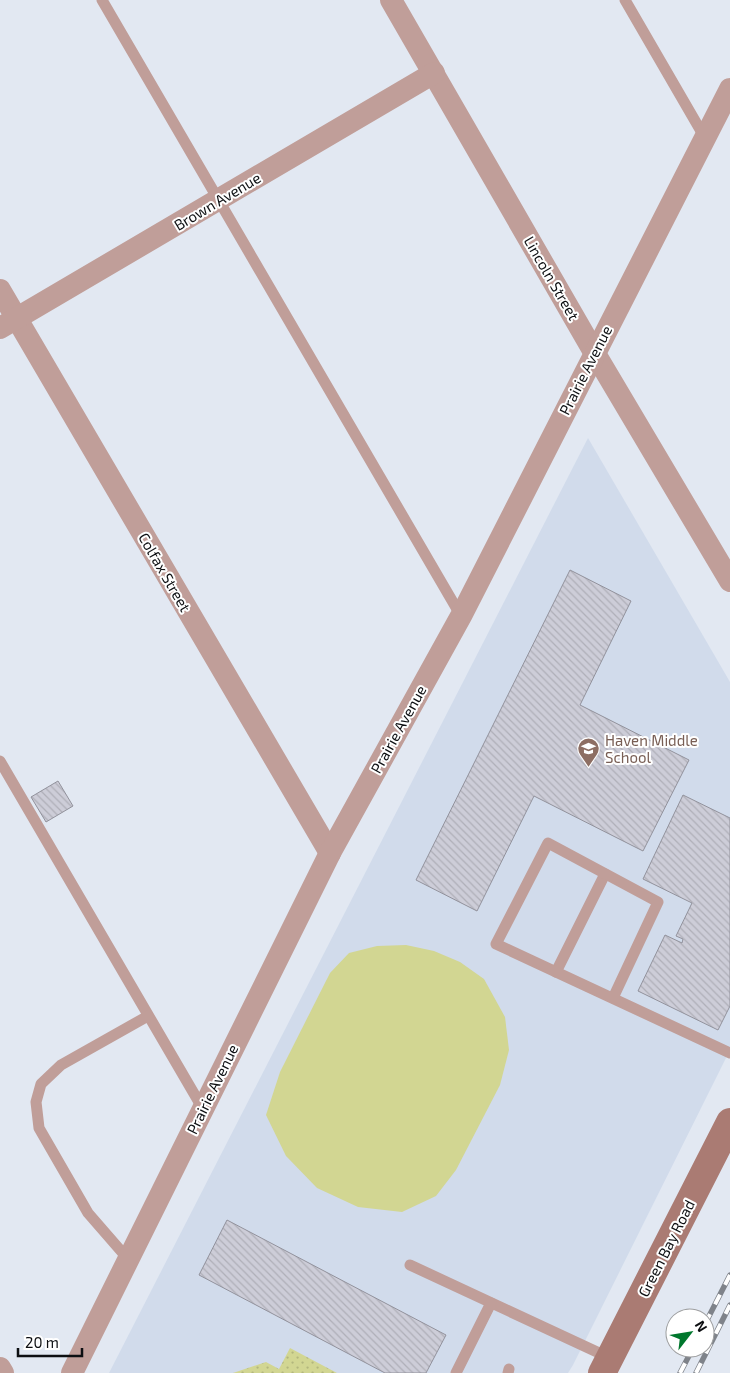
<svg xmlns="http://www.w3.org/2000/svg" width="730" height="1373" viewBox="0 0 730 1373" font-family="'Exo 2',sans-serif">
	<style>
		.built { fill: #d1dbeb }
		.grass { fill: #d2d692 }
		.park { fill: url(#park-dots) }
		.building { fill: url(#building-back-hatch); stroke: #92929c }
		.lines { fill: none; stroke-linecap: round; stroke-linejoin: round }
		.lane { stroke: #c09e99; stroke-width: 11 }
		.street { stroke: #c09e99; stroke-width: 22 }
		.secondary { stroke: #aa7b73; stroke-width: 28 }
		.rail-casing { stroke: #7f838a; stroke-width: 5.5 }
		.rail { stroke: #fff; stroke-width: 4; stroke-dasharray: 11; stroke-linecap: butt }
		.labels { text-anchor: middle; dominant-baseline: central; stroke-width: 4; stroke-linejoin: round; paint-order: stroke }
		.street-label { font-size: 15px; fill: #0d0f12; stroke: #fff }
		.education-label { font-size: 15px; fill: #785e54; stroke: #fff; text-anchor: start }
	</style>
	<defs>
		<pattern id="park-dots" width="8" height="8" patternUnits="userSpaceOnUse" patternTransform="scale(1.25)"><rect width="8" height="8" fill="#d2d692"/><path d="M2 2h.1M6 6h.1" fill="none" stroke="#b3b67d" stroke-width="1.8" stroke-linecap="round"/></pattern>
		<pattern id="building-back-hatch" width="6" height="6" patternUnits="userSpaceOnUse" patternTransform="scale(1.25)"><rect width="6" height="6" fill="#cdcdd8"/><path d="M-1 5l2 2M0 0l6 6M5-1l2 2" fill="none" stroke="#afafb8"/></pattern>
	</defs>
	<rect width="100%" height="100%" fill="#e2e8f2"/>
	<path class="built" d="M588,438L730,682V1050L573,1365L568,1373H109Z"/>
	<path class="grass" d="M406,945L434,951L460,962L484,979L505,1017L509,1050L500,1085L456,1170L436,1196L402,1212L358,1207L317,1188L286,1156L266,1115L280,1072L330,973L349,953L377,946Z"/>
	<path class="park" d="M290,1348L337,1373H233L266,1362L279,1369Z"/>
	<g class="building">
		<path d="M570,570L631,601L580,705L689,760L643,851L534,796L477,911L416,880Z"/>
		<path d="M58,781L73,806L46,822L31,797Z"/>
		<path d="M683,795L730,818V1006L718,1030L638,991L665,935L682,943L683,939L676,936L692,903L643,879Z"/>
		<path d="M227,1220L446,1335L426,1373H385L199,1275Z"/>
	</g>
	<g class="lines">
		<g class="lane">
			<path d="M102,0L461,616"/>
			<path d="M625,0L705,138"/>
			<path d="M0,761L203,1109"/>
			<path d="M556,972L605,874"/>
			<path d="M613,998L658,902L548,843L496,944L730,1053"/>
			<path d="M128,1259L88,1213L39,1128L36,1102L41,1084L61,1065L148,1016"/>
			<path d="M410,1265L610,1358"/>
			<path d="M456,1373L491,1303"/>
			<path d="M508,1373L509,1369"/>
		</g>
		<g class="street">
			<path d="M391,0L594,352L730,581"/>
			<path d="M0,290L330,853"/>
			<path d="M0,328L434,73"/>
			<path d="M0,1368L3,1373"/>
			<path d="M72,1373L330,853L461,616L730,89"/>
		</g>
		<path class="secondary" d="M602,1373L730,1122"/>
		<defs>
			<g id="rail">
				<path d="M705,1324L730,1275"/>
				<path d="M680,1373L693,1348"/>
				<path d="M696,1373L730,1305"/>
			</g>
		</defs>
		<use href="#rail" class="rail-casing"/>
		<use href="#rail" class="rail"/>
	</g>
	<defs>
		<symbol id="school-pin" viewBox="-11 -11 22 30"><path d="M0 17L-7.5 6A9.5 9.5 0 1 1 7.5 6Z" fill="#8d6e63" stroke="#fff"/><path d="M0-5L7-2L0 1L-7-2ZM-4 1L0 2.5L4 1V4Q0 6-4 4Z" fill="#fff"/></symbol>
	</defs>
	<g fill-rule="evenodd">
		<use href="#school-pin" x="576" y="736" width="25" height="34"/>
	</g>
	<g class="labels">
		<g class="street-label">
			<text transform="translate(217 201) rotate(-31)">Brown Avenue</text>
			<text transform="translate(552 278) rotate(60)">Lincoln Street</text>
			<text transform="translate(585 370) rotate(-63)">Prairie Avenue</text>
			<text transform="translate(165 572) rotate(60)">Colfax Street</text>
			<text transform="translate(398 729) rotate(-61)">Prairie Avenue</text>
			<text transform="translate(212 1089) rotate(-64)">Prairie Avenue</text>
			<text transform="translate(666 1248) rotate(-63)">Green Bay Road</text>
		</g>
		<g class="education-label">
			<text x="605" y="740">Haven Middle<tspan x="605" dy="17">School</tspan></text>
		</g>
	</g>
	<g transform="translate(690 1333) rotate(59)"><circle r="24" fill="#ffffff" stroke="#9e9fa0"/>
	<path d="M0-4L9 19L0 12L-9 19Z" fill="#00772d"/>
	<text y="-8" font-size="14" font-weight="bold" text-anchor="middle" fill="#0d0f12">N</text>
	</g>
	<path d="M18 1348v8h64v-8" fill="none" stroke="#0d0f12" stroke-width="2.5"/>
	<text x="25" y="1348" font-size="15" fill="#0d0f12" stroke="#ffffff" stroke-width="4" paint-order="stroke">20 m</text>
</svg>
